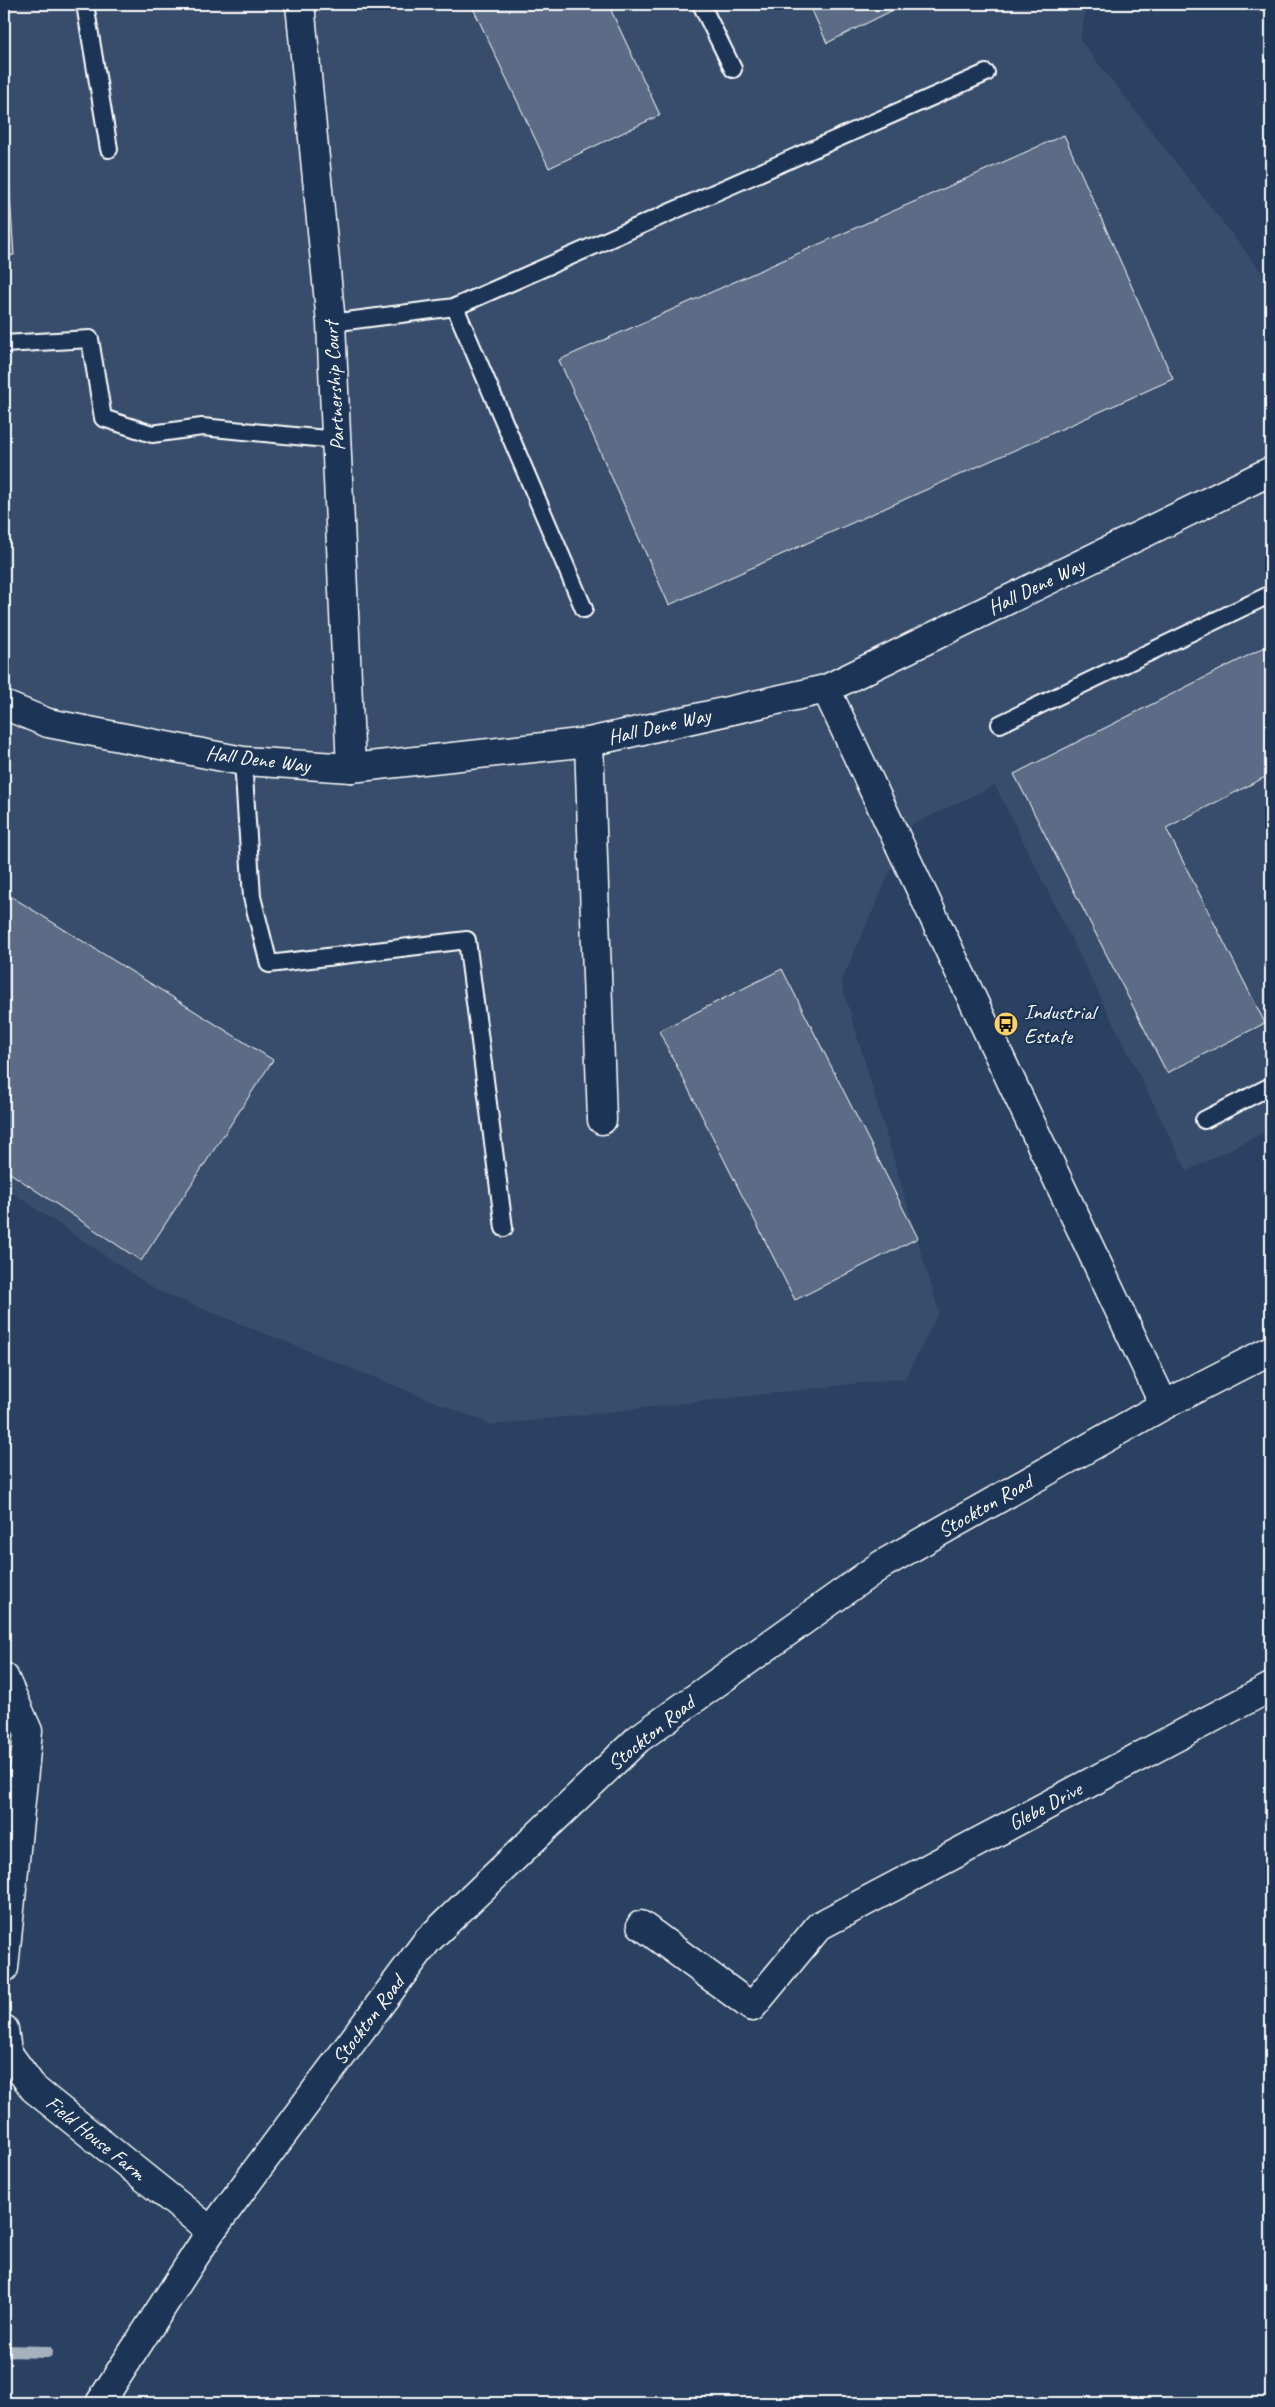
<svg xmlns="http://www.w3.org/2000/svg" width="1275" height="2407" viewBox="0 0 1275 2407" font-family="Caveat,sans-serif">
	<style>
		.built { fill: #394e6c }
		.lines { fill: none; stroke-linecap: round; stroke-linejoin: round }
		.stream { stroke: #a7b1be; stroke-width: 12 }
		.building { fill: #5b6c86; stroke: #fff }
		.service-casing { stroke: #fff; stroke-width: 20 }
		.minor-casing { stroke: #fff; stroke-width: 31 }
		.secondary-casing { stroke: #fff; stroke-width: 31 }
		.service { stroke: #1d3557; stroke-width: 16 }
		.minor { stroke: #1d3557; stroke-width: 28 }
		.secondary { stroke: #1d3557; stroke-width: 28 }
		.labels { text-anchor: middle; dominant-baseline: central; stroke-width: 4.5; stroke-linejoin: round; paint-order: stroke }
		.street-label { font-size: 21px; fill: #fff; stroke: #1d3557 }
		.poi-label { font-size: 21px; fill: #fff; stroke: #1d3557; text-anchor: start }
	</style>
	<rect width="100%" height="100%" fill="#2a4161"/>
	<filter id="ink" filterUnits="userSpaceOnUse"><feTurbulence type="fractalNoise" baseFrequency=".02" numOctaves="2"/><feDisplacementMap in="SourceGraphic" scale="10" xChannelSelector="R" yChannelSelector="G"/><feConvolveMatrix kernelMatrix="1 2 1 2 8 2 1 2 1" color-interpolation-filters="sRGB"/></filter>
	<g filter="url(#ink)">
		<path class="built" d="M4,4H1087L1080,40L1271,284V1129L1187,1171L995,785L911,825L841,982L939,1312L905,1378L493,1425L156,1290L4,1187Z"/>
		<g class="lines">
			<path class="stream" d="M4,2351L47,2352"/>
		</g>
		<g class="building">
			<path d="M471,4H608L660,115L549,168Z"/>
			<path d="M809,4H905L827,43Z"/>
			<path d="M4,108L14,255L4,256Z"/>
			<path d="M1064,135L1173,379L669,605L559,360Z"/>
			<path d="M1271,644V774L1166,828L1265,1023L1167,1073L1014,774Z"/>
			<path d="M4,892L273,1060L141,1261L4,1169Z"/>
			<path d="M782,969L918,1238L795,1300L659,1031Z"/>
		</g>
		<g class="lines">
			<defs>
				<g id="service">
					<path d="M85,4L109,149"/>
					<path d="M701,4L733,69"/>
					<path d="M455,307L584,609"/>
					<path d="M331,323L455,307L986,73"/>
					<path d="M4,344L90,339L103,418L152,434L202,427L337,440"/>
					<path d="M1000,724L1271,594"/>
					<path d="M243,761L252,897L269,964L467,940L504,1228"/>
					<path d="M1204,1120L1271,1086"/>
				</g>
				<g id="minor">
					<path d="M300,4L331,323L351,768"/>
					<path d="M826,689L1164,1405"/>
					<path d="M4,705L48,723L243,761L351,768L589,742L826,689L1271,471"/>
					<path d="M589,742L602,1120"/>
					<path d="M4,1677L28,1731L4,1968"/>
					<path d="M641,1925L752,2007L819,1926L1271,1687"/>
					<path d="M4,2029L7,2052L34,2089L211,2231"/>
				</g>
				<path id="secondary" d="M100,2403L211,2231L427,1941L638,1739L881,1565L1164,1405L1271,1350"/>
			</defs>
			<use href="#service" class="service-casing"/>
			<use href="#minor" class="minor-casing"/>
			<use href="#secondary" class="secondary-casing"/>
			<use href="#service" class="service"/>
			<use href="#minor" class="minor"/>
			<use href="#secondary" class="secondary"/>
		</g>
	</g>
	<defs>
		<symbol id="bus-disc" viewBox="-11 -11 22 22"><circle r="9.5" fill="#ffd166" stroke="#1d3557"/><path d="M-5-6H5V4H4V6H2V4H-2V6H-4V4H-5ZM-3.5-4V0h7V-4ZM-3.5 1.2v1.5H-2V1.2ZM2 1.2v1.5H3.5V1.2Z" fill="#111"/></symbol>
	</defs>
	<g fill-rule="evenodd">
		<use href="#bus-disc" x="992" y="1010" width="28" height="28"/>
	</g>
	<g class="labels">
		<g class="street-label">
			<text transform="translate(334 386) rotate(-93)">Partnership Court</text>
			<text transform="translate(1036 586) rotate(-26)">Hall Dene Way</text>
			<text transform="translate(659 726) rotate(-13)">Hall Dene Way</text>
			<text transform="translate(258 759) rotate(7)">Hall Dene Way</text>
			<text transform="translate(985 1506) rotate(-30)">Stockton Road</text>
			<text transform="translate(651 1733) rotate(-39)">Stockton Road</text>
			<text transform="translate(1045 1806) rotate(-28)">Glebe Drive</text>
			<text transform="translate(368 2020) rotate(-53)">Stockton Road</text>
			<text transform="translate(96 2138) rotate(39)">Field House Farm</text>
		</g>
		<g class="poi-label">
			<text x="1024" y="1012">Industrial<tspan x="1024" dy="24">Estate</tspan></text>
		</g>
	</g>
	<rect width="1275" height="2407" fill="none" stroke="#1d3557" stroke-width="20"/>
	<rect x="10" y="10" width="1255" height="2387" fill="none" stroke="#fff" stroke-width="2" filter="url(#ink)"/>
</svg>
